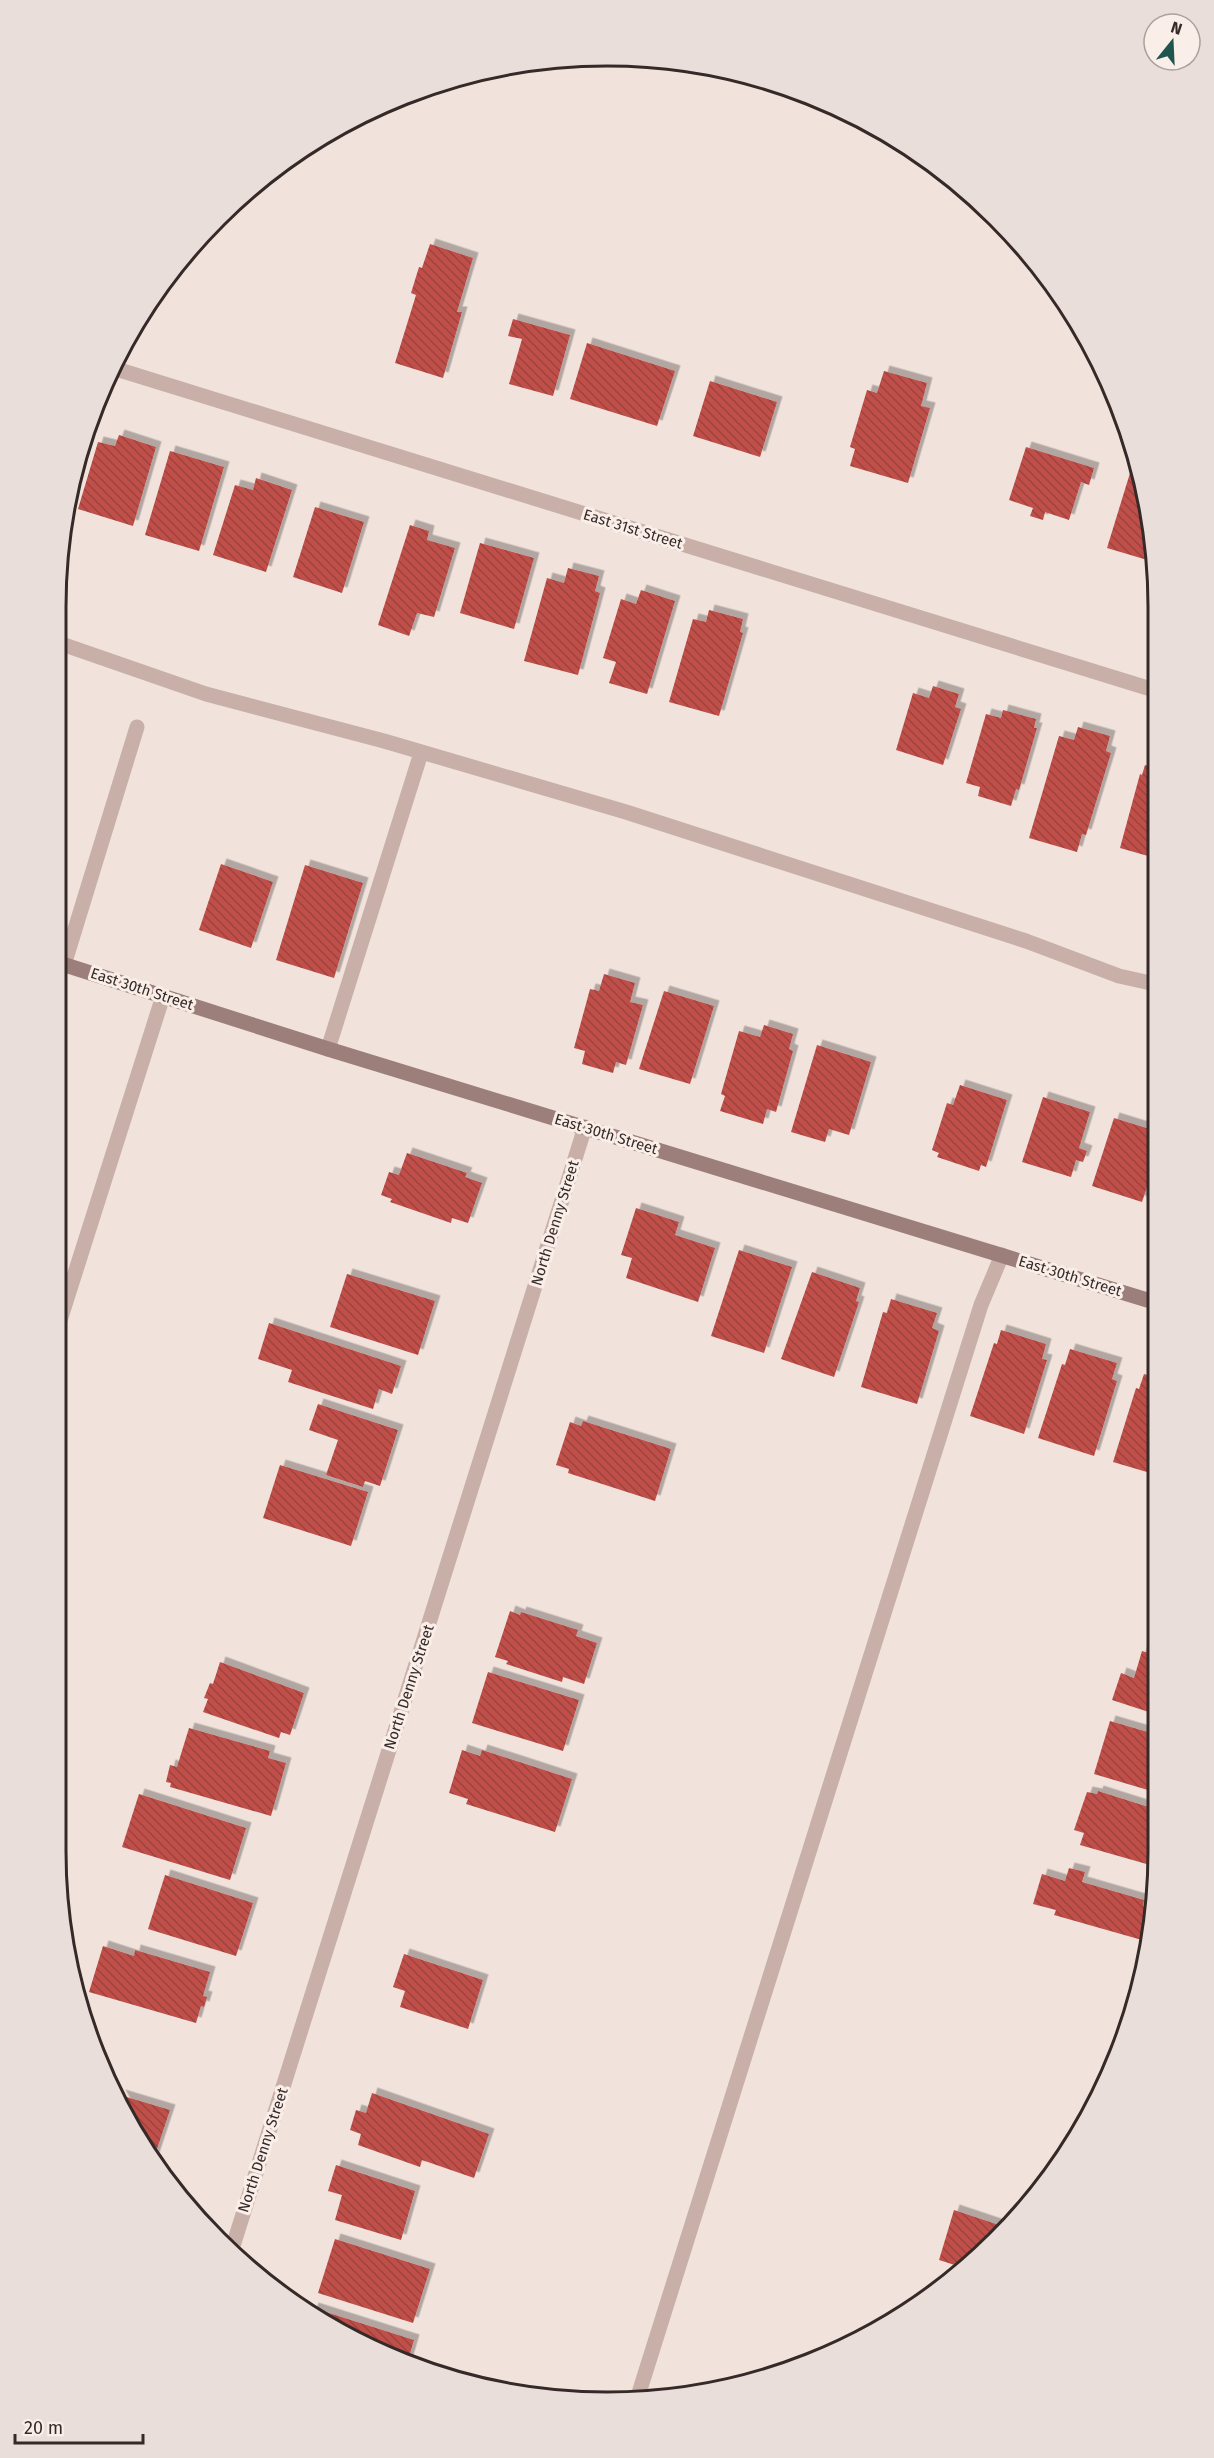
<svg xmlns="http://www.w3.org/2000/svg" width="1214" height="2458" viewBox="0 0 1214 2458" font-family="'Fira Sans',sans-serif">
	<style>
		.building { fill: url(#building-back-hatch); filter: url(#shadow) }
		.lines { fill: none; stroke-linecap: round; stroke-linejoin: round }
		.service { stroke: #c8b0a8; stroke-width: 15 }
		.minor { stroke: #c8b0a8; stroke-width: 15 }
		.secondary { stroke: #9c7f7a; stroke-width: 15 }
		.labels { text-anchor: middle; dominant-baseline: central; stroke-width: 6; stroke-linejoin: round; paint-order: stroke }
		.street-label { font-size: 15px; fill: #362a28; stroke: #f9eee8 }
		.rim { fill: none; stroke: #362a28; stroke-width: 3 }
	</style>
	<defs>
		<pattern id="building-back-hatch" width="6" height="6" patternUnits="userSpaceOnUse" patternTransform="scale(1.5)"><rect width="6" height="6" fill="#c04f4a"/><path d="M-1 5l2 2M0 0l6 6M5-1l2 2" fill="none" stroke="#9d423e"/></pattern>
		<filter id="shadow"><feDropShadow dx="5.5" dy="-5.5" stdDeviation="0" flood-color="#0004"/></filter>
	</defs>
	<rect width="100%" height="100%" fill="#f1e3dc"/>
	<g class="building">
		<path d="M430,244L473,258L457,312H462L443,378L395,363L416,295L411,293L419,267L422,268Z"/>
		<path d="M513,319L570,335L553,396L509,384L522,339L508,336Z"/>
		<path d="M587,343L675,371L657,426L570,399Z"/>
		<path d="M884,371L927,383L921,406L930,408L908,483L850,466L855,449L850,447L867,390L877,393Z"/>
		<path d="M710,381L777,402L760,457L693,436Z"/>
		<path d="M119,435L156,447L133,526L78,509L98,442L115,446Z"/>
		<path d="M1026,447L1094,468L1089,485L1081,482L1069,520L1045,512L1043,520L1030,516L1033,508L1009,500Z"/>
		<path d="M170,451L224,467L199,551L145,535Z"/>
		<path d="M1134,460L1154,535V562L1107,548Z"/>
		<path d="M256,478L292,490L266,572L213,555L235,485L253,490Z"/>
		<path d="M315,507L364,522L342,593L293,577Z"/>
		<path d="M410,525L429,531L427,540L455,548L434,617L417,613L409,636L378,625Z"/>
		<path d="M480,543L534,558L514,629L460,613Z"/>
		<path d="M568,568L599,576L595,591L600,593L578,675L524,661L547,578L564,583Z"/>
		<path d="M641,590L675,601L647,694L609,683L616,662L603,658L621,599L636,604Z"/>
		<path d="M709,610L743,619L740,632L743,633L719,716L669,702L693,619L706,622Z"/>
		<path d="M933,686L959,694L955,707L961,709L943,765L896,750L913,693L929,698Z"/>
		<path d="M1003,710L1036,719L1034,728H1037L1019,790L1016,789L1011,806L978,796L980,787L966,783L986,714L1001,718Z"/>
		<path d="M1078,727L1110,736L1106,751L1111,753L1086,835L1082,834L1077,852L1029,838L1059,736L1074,740Z"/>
		<path d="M1145,765L1155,767V858L1120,848L1140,774L1142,775Z"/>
		<path d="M221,864L273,882L251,948L199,930Z"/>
		<path d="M305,865L363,883L334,978L276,960Z"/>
		<path d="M604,974L635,983L630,1002L643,1005L626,1065L616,1062L613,1073L582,1064L585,1051L574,1048L590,989L599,991Z"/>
		<path d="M664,991L714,1006L690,1084L639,1069Z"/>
		<path d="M764,1025L793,1034L789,1049L793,1051L776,1112L767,1109L763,1124L720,1111L725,1096L721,1094L739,1031L760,1037Z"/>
		<path d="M817,1045L871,1062L849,1135L829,1129L825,1142L791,1132Z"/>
		<path d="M960,1085L1007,1100L986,1167L981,1165L979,1171L937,1157L939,1153L932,1150L947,1103L953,1105Z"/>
		<path d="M1043,1097L1090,1112L1079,1148L1087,1151L1083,1162L1076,1160L1071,1177L1022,1162Z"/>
		<path d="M1114,1118L1156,1131V1159L1142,1202L1092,1186Z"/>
		<path d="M407,1153L467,1173L465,1177L482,1183L468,1223L452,1218L451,1223L390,1202L392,1199L381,1195L389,1172L399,1175Z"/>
		<path d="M636,1208L679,1222L675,1235L715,1248L698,1302L626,1278L632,1258L621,1255Z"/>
		<path d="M739,1250L792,1267L764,1353L711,1336Z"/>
		<path d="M812,1272L860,1288L856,1301L859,1302L834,1377L781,1359Z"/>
		<path d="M347,1274L435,1301L418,1355L330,1327Z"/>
		<path d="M891,1299L937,1313L932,1328L939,1331L917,1404L861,1387L883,1312L887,1313Z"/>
		<path d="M269,1323L401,1366L392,1394L379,1389L373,1409L288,1382L292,1370L258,1359Z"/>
		<path d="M1001,1330L1046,1344L1042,1359L1047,1360L1024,1434L970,1416L994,1343L997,1344Z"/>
		<path d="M1070,1349L1117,1363L1112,1379L1117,1381L1094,1456L1038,1438L1062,1364L1065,1365Z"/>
		<path d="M1144,1374L1157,1378V1475L1113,1462L1136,1388L1139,1389Z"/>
		<path d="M318,1404L398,1430L380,1486L365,1481L363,1487L326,1475L338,1440L309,1430Z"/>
		<path d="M583,1421L671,1449L655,1501L568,1473L569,1469L556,1465L570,1422L581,1426Z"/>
		<path d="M280,1465L368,1492L351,1546L263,1518Z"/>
		<path d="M510,1611L520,1615L521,1612L578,1630L576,1636L597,1643L584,1684L563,1677L562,1682L506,1664L508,1661L495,1657Z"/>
		<path d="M1142,1651L1158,1656V1715L1112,1700L1121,1673L1134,1678Z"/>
		<path d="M220,1662L304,1693L290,1735L281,1732L279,1738L203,1712L208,1699L204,1698L210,1683L213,1684Z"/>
		<path d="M488,1672L579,1700L563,1751L472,1723Z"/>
		<path d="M1110,1721L1158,1735V1793L1094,1774Z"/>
		<path d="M189,1728L270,1751L268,1758L286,1763L271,1816L170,1787L171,1783L166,1782L170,1765L177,1767Z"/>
		<path d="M462,1750L480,1756L482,1750L572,1779L555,1832L466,1804L468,1799L449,1793Z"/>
		<path d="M1098,1791L1158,1810L1157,1867L1080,1845L1084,1833L1074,1830L1087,1792L1097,1794Z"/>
		<path d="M139,1794L246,1828L230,1880L122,1847Z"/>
		<path d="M1069,1868L1085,1872L1082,1882L1144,1900L1143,1906L1153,1910L1149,1942L1054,1915L1056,1910L1033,1904L1042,1874L1065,1881Z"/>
		<path d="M165,1875L253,1903L236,1956L148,1929Z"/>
		<path d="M103,1946L134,1956L135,1950L210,1972L203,1996L207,1997L204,2007L201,2006L196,2023L89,1992Z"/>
		<path d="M404,1954L483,1980L468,2029L400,2007L405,1991L393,1987Z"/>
		<path d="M372,2093L489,2134L474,2178L422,2160L420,2167L358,2145L361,2134L350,2130L356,2110L366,2113Z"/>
		<path d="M120,2095L170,2110L154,2158Z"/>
		<path d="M336,2165L415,2191L401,2240L335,2220L342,2195L328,2191Z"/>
		<path d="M954,2210L1008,2228L997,2241L961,2267L939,2260Z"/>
		<path d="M335,2239L430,2269L413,2323L318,2293Z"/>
		<path d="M313,2308L414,2340L407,2364L311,2315Z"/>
	</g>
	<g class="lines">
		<g class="service">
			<path d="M56,642L206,694L384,741L626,812L1026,941L1119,976L1155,984"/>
			<path d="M64,965L137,727"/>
			<path d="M328,1049L421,753"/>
			<path d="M56,1333L163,996"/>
			<path d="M638,2396L981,1305L1002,1255"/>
		</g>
		<g class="minor">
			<path d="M113,368L1154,690"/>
			<path d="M233,2246L585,1127"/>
		</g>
		<path class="secondary" d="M56,962L328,1049L1157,1303"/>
	</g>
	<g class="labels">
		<g class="street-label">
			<text transform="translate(633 529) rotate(17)">East 31st Street</text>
			<text transform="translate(142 989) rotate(18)">East 30th Street</text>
			<text transform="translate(606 1134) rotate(17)">East 30th Street</text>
			<text transform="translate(555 1223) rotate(-73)">North Denny Street</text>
			<text transform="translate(1070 1276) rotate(17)">East 30th Street</text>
			<text transform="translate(409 1687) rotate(-72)">North Denny Street</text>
			<text transform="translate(263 2150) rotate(-72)">North Denny Street</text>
		</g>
	</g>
	<path d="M0 0H1214V2458H0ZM607 66H607A541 541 0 0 1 1148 607V1851A541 541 0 0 1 607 2392H607A541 541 0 0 1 66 1851V607A541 541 0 0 1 607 66Z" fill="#e9ded9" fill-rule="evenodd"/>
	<path class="rim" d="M607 66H607A541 541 0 0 1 1148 607V1851A541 541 0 0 1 607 2392H607A541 541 0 0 1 66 1851V607A541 541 0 0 1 607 66Z"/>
	<g transform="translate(1172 42) rotate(18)"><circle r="28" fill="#f9eee8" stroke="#aba09b" stroke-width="1.5"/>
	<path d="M0-4.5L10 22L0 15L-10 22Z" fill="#20554e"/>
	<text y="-9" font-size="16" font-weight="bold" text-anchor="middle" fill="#362a28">N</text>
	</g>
	<path d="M15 2434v9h128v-9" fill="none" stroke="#362a28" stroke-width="3"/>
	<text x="24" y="2434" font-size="18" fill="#362a28" stroke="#f9eee8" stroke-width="4.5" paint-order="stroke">20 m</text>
</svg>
